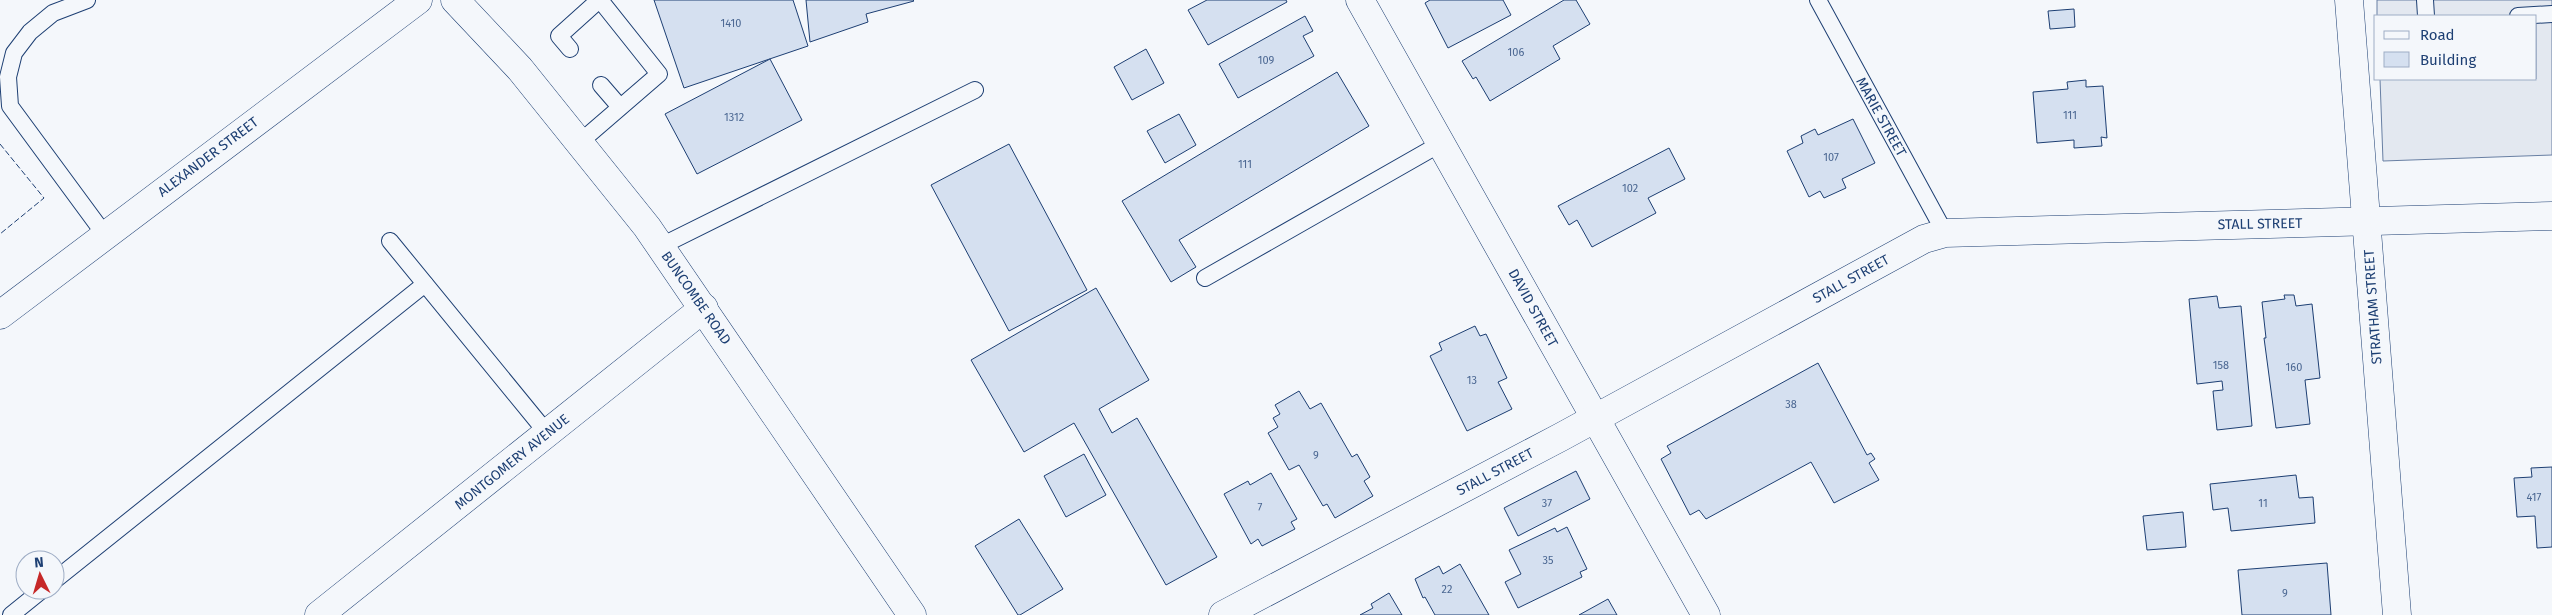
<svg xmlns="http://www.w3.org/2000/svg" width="2552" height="615" viewBox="0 0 2552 615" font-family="'Fira Sans',sans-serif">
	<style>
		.parking { fill: #e3e8f0; stroke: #687fa3 }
		.building { fill: #d5e0f0; stroke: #1d3f73 }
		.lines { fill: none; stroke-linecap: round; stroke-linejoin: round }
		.service-casing { stroke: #1d3f73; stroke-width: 18 }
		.minor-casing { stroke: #1d3f73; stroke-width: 29 }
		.tertiary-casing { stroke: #1d3f73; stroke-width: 29 }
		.service { stroke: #f4f7fb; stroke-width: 16 }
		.minor { stroke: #f4f7fb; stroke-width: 28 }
		.tertiary { stroke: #f4f7fb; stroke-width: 28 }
		.fence { stroke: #1d3f73; stroke-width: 1; stroke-dasharray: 6 2.5; stroke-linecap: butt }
		.labels { text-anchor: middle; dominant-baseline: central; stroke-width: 4; stroke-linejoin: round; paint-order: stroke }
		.number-label { font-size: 11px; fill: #4b6792 }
		.street-label { font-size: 14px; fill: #1d3f73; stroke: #f4f7fb }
	</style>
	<rect width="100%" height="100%" fill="#f4f7fb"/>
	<path class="parking" d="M2377,0H2552V155L2383,161L2380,79H2536V16H2377Z"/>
	<g class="building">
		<path d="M654,0H793L808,46L684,88Z"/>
		<path d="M806,0H913L914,1L866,14L868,22L810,42Z"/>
		<path d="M1207,0H1286L1287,2L1208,45L1188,10Z"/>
		<path d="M1430,0H1503L1511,15L1448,48L1425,3Z"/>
		<path d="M1564,0H1576L1590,24L1553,46L1560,59L1490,101L1476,77L1473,79L1462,61Z"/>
		<path d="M2074,9L2075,27L2050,29L2048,11Z"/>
		<path d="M1305,16L1313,31L1303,36L1314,56L1238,98L1219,64Z"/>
		<path d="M1146,49L1164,83L1132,100L1114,67Z"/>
		<path d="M770,59L802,120L697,174L665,114Z"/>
		<path d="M1337,72L1369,126L1179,240L1196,267L1171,282L1122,201Z"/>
		<path d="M2086,80V87L2103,86L2107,138L2101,137L2102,146L2074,148V140L2037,143L2033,92L2068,89L2067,82Z"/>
		<path d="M1179,114L1196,145L1165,163L1147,131Z"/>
		<path d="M1853,119L1875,163L1842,179L1846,188L1824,198L1820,191L1809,197L1787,151L1803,143L1801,136L1815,129L1818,135Z"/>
		<path d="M1009,144L1087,290L1009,331L931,185Z"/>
		<path d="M1669,148L1685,179L1648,198L1656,213L1592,247L1577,220L1569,225L1558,206Z"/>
		<path d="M1096,288L1149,380L1099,409L1112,433L1137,418L1217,557L1166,585L1074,423L1024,452L971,360Z"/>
		<path d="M2284,295H2294L2296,306L2312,304L2320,378L2305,380L2310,424L2276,428L2264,338H2266L2262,302L2285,299Z"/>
		<path d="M2217,296L2219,308L2241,306L2252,426L2217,430L2213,391L2223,390L2222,381L2197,384L2189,299Z"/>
		<path d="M1475,326L1480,336L1486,334L1507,378L1498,382L1512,409L1467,431L1430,356L1442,350L1439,343Z"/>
		<path d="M1818,363L1867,455L1871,453L1875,459L1869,463L1879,480L1834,503L1811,462L1706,519L1699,510L1690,515L1661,459L1671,453L1667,446Z"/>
		<path d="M1299,391L1310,409L1321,403L1352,457L1357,454L1370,477L1364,481L1373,496L1335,518L1327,504L1323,506L1299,465L1289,470L1268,433L1278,427L1273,418L1280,414L1275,405Z"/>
		<path d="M1084,454L1106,495L1066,517L1044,476Z"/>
		<path d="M2552,467V547L2537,548L2535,516L2517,517L2514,478L2532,477L2531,468Z"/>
		<path d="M1576,471L1590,499L1518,536L1504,508Z"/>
		<path d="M1271,473L1297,519L1291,522L1295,529L1262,546L1258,539L1251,544L1224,494L1248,481L1250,485Z"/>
		<path d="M2296,475L2299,498L2313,497L2315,523L2231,531L2228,508L2213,510L2210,484Z"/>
		<path d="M2183,512L2186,547L2147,550L2143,516Z"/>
		<path d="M1019,519L1063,589L1020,615H1018L975,546Z"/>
		<path d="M1567,527L1587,569L1580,572L1582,577L1518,608L1505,582L1521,574L1509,550L1555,528L1557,532Z"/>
		<path d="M2327,563L2331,615H2242L2238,570Z"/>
		<path d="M1460,564L1489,615H1435L1425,597L1423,598L1415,579L1439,566L1443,574Z"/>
		<path d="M1389,593L1402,615H1360L1373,608L1371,604Z"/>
		<path d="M1608,599L1617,615H1579Z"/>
	</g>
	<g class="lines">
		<defs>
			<g id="service">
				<path d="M87,0L53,13L30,32L14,53L8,77L10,106L105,235"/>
				<path d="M1818,0L1945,233"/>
				<path d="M2425,0L2426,16"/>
				<path d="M2518,16L2552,14"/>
				<path d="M570,49L559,36L599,0"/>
				<path d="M601,85L620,107"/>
				<path d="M579,143L659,74L600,0"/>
				<path d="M390,241L547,433"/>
				<path d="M661,246L975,90"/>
				<path d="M1205,278L1440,144"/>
				<path d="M55,580L425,284"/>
				<path d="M11,615L42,590"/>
			</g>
			<g id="minor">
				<path d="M1360,0L1706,615"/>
				<path d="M2349,0L2397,615"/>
				<path d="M319,615L704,308"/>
				<path d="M1223,615L1561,437L1924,239L1945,233L2552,216"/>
			</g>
			<g id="tertiary">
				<path d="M455,0L520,69L647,227L912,615"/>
				<path d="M0,315L418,0"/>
			</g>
		</defs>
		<use href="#service" class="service-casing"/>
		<use href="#minor" class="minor-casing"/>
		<use href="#tertiary" class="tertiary-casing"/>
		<use href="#service" class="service"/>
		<use href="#minor" class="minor"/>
		<use href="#tertiary" class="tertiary"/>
		<path class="fence" d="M0,144L44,198L0,234"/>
	</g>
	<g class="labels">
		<g class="number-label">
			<text x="731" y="23">1410</text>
			<text x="1516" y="52">106</text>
			<text x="1266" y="60">109</text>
			<text x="2070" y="115">111</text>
			<text x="734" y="117">1312</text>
			<text x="1831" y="157">107</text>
			<text x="1245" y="164">111</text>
			<text x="1630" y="188">102</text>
			<text x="2221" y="365">158</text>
			<text x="2294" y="367">160</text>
			<text x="1472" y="380">13</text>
			<text x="1791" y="404">38</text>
			<text x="1316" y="455">9</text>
			<text x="2534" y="497">417</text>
			<text x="1547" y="503">37</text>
			<text x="2263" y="503">11</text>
			<text x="1260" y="507">7</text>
			<text x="1548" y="560">35</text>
			<text x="1447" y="589">22</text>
			<text x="2285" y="593">9</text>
		</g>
		<g class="street-label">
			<text transform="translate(1881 117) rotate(61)">MARIE STREET</text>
			<text transform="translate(208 157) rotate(-37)">ALEXANDER STREET</text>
			<text transform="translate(2260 224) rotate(-1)">STALL STREET</text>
			<text transform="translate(1851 279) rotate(-29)">STALL STREET</text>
			<text transform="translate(696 298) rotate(55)">BUNCOMBE ROAD</text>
			<text transform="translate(2373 307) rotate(-94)">STRATHAM STREET</text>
			<text transform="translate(1533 308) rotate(61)">DAVID STREET</text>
			<text transform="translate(512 462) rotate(-39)">MONTGOMERY AVENUE</text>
			<text transform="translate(1495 472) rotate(-28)">STALL STREET</text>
		</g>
	</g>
	<rect x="2374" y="15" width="162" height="65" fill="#f4f7fb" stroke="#9eadc5"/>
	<rect x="2384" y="31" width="25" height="8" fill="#f4f7fb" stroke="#9eadc5"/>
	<text x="2420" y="40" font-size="15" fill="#1d3f73">Road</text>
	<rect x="2384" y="52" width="25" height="15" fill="#d5e0f0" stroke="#9eadc5"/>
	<text x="2420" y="65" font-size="15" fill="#1d3f73">Building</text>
	<g transform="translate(40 575) rotate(355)"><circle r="24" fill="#f4f7fb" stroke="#9eadc5"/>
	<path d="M0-4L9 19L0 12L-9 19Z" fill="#c62828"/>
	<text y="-8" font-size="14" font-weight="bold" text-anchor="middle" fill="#1d3f73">N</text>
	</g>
</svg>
